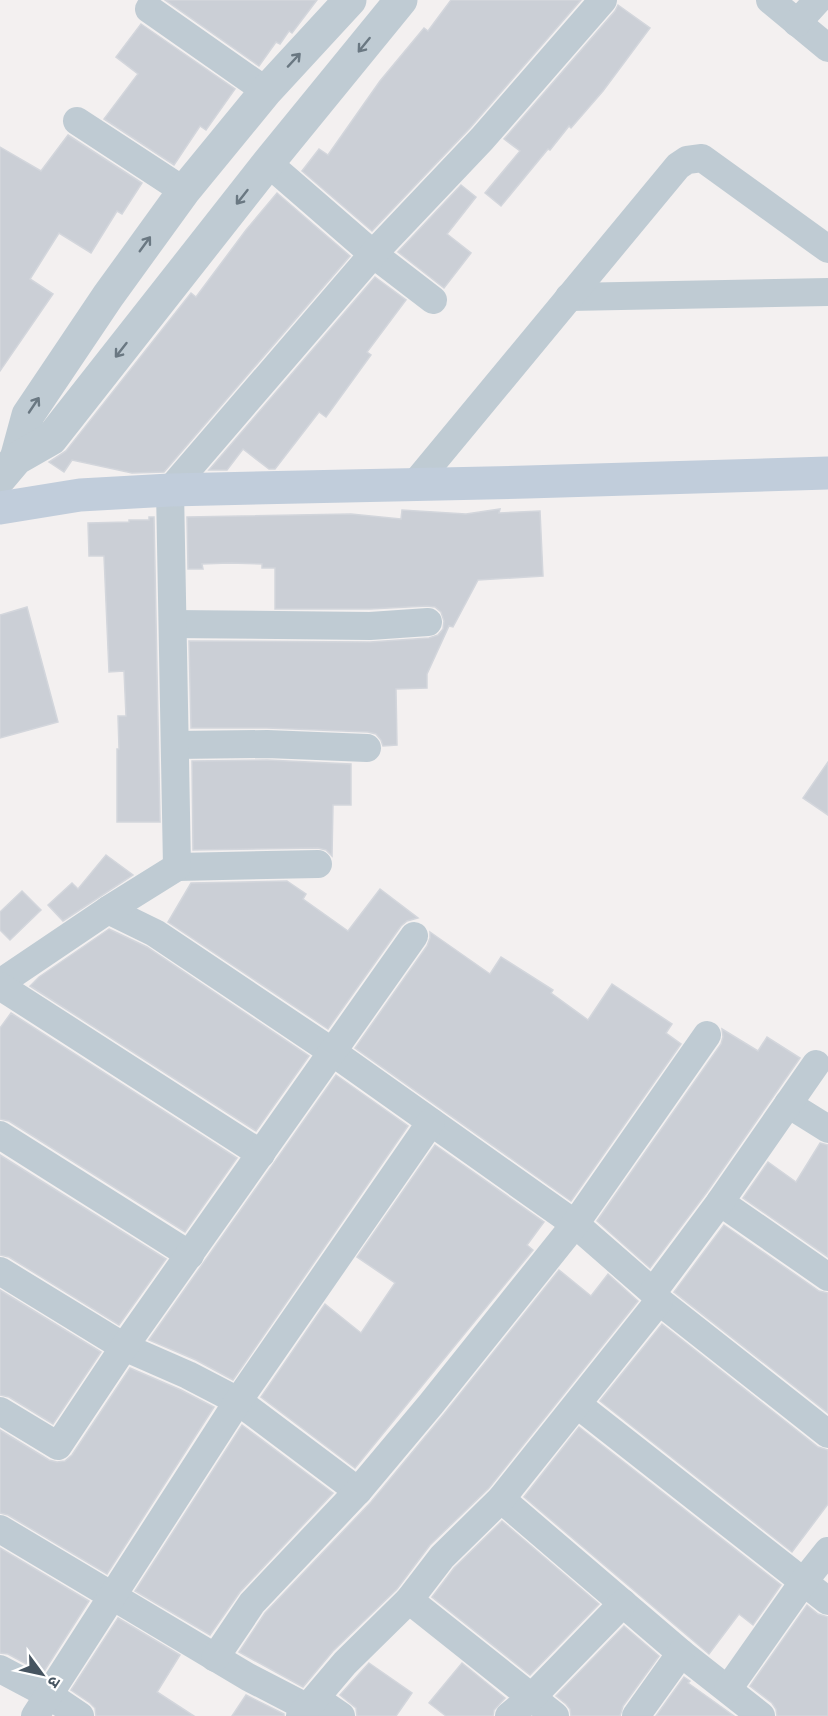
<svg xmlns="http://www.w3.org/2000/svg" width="828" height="1716" viewBox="0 0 828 1716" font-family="Jost,'Noto Sans Devanagari',sans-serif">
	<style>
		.building { fill: #cbcfd6; stroke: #d3d6dc; stroke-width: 1.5 }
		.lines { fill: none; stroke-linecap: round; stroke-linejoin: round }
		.minor { stroke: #bfcbd3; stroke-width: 28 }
		.tertiary { stroke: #bfcbd3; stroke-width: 33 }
		.secondary { stroke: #c1cddb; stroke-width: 33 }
		.oneway { stroke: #6a7882 }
	</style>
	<rect width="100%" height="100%" fill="#f3f0f0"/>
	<g class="building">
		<path d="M165,0H317L292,33L289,31L280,44L276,42L259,66Z"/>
		<path d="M451,0H581L470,128L372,231L302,171L319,149L328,155L380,81L424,28L428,31Z"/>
		<path d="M618,5L650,28L603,91L571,128L569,126L550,150L548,149L501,206L485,193L520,151L504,139L615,11Z"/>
		<path d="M141,24L235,89L206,130L200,126L174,165L104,119L138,74L116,57Z"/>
		<path d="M68,135L142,183L122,214L117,211L91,253L59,233L30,279L53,294L0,371V147L41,171Z"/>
		<path d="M461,185L476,197L447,234L471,253L444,288L398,252Z"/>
		<path d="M277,193L350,256L164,472L132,473L72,460L64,472L49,462L66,451L191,293L196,297L246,230Z"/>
		<path d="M375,277L406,300L367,352L371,355L326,417L319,412L275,469H269L243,449L227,470H209Z"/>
		<path d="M500,509L499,513L540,511L543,576L478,580L453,627L449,626L427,674V688L396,689L397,745L383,746L381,740L376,734L368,732L267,728H191L189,641L370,642L429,638L438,635L443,629L444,621L441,612L435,607L427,606L370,609H275V568H262V564L229,563L202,564L203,569H188L187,517L351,514L401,519L402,510L466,514Z"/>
		<path d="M149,517H154L160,822H117V749H119L118,716H126L124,671L109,672L104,556H89L88,523L129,522V520H149Z"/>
		<path d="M27,607L58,722L0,738V615Z"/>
		<path d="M267,760L351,764V805H333L332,856L326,850L318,848L193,850L192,761Z"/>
		<path d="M828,762V815L803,798Z"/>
		<path d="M106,855L133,875L63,921L48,905L72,883L78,889Z"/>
		<path d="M287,881L306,894L303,899L348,931L380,889L418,918L407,921L401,926L328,1029L168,922L191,883Z"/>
		<path d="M22,891L41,910L10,940L0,930V912Z"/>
		<path d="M109,929L147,947L309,1056L256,1131L30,986L39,977Z"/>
		<path d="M430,932L490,974L501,957L553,990L551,993L588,1020L612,984L672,1024L666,1033L681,1044L571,1201L355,1048L427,946L430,938Z"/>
		<path d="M11,1013L237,1158L185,1232L9,1121L0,1119V1028Z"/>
		<path d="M722,1029L758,1051L767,1037L800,1058L707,1192L650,1268L597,1221L721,1044L723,1037Z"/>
		<path d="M336,1075L408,1126L233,1380L196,1360L149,1340Z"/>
		<path d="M820,1143L828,1145V1257L743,1198L768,1162L796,1182Z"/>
		<path d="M435,1145L544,1222L527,1245L533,1250L355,1468L261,1397L325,1304L361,1333L395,1283L357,1257Z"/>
		<path d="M0,1155L166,1259L119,1325L9,1257L0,1255Z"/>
		<path d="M724,1225L819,1291L828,1293V1413L674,1292Z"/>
		<path d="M559,1270L591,1296L608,1274L638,1301L489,1488L430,1545L397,1589L333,1651L303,1687L239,1652L265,1613L371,1502L444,1414Z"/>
		<path d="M0,1290L101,1352L53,1424L9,1397L0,1395Z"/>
		<path d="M662,1324L818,1447L828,1450V1504L792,1552L600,1401Z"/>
		<path d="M130,1368L181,1390L214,1407L107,1574L8,1515L0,1513V1430L49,1460L57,1462L65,1461L72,1455Z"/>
		<path d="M242,1425L333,1493L240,1592L210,1635L135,1591Z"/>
		<path d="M579,1427L781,1585L753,1625L739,1614L709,1654L524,1497Z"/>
		<path d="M502,1521L599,1604L530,1675L432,1597L454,1568Z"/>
		<path d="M0,1548L89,1601L43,1673L8,1654L0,1653Z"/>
		<path d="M807,1605L818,1614L828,1617V1716H777L776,1709L772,1703L750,1686Z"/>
		<path d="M118,1618L180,1655L157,1692L194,1716H96L95,1708L90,1703L71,1690Z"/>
		<path d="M624,1626L659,1656L623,1706L620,1716H571L570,1709L566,1704L556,1696Z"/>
		<path d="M369,1663L412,1693L396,1716H357L356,1708L340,1695Z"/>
		<path d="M462,1663L505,1698L494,1710L493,1716H446L429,1703Z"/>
		<path d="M684,1677L690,1681L688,1683L734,1716H656Z"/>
		<path d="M246,1695L284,1714V1716H232Z"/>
	</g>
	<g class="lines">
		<g class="minor">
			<path d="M770,0L828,48"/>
			<path d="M149,9L266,91"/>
			<path d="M797,23L818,0"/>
			<path d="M77,121L184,191"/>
			<path d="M268,163L373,254L433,300"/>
			<path d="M569,297L828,292"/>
			<path d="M414,485L678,166L687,160L702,158L828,249"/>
			<path d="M173,624L370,626L428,622"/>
			<path d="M175,745L267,744L367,748"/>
			<path d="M177,867L318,864"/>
			<path d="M108,910L155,933L331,1051L575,1224L653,1292"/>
			<path d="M0,983L108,910L177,867L170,490L373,254L482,139L603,0"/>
			<path d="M0,986L261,1154"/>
			<path d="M788,1104L828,1129"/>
			<path d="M0,1135L190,1255"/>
			<path d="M720,1202L828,1277"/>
			<path d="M0,1271L124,1347L188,1375L238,1401L358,1491"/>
			<path d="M659,1301L828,1434"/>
			<path d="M578,1405L828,1601"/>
			<path d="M0,1411L58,1446L124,1347L414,936"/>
			<path d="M501,1499L681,1653L761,1716"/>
			<path d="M0,1529L248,1677L306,1707L325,1705L341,1716"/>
			<path d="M409,1600L555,1716"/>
			<path d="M215,1658L252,1603L358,1491L431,1404L575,1224L707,1035"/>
			<path d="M0,1669L49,1695L80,1716"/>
			<path d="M728,1689L804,1581L828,1551"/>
			<path d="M35,1716L238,1401L431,1122"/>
			<path d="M300,1716L345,1663L409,1600L442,1557L501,1499L659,1301L653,1292L720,1202L816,1064"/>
			<path d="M509,1716L532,1697L623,1603"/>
			<path d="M636,1716L681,1653"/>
		</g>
		<g class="tertiary">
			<path d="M16,459L28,415L108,296L184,191L266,91L350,0"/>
			<path d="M0,478L16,459L51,439L268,163L401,0"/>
		</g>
		<path class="secondary" d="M0,508L80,495L170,490L527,482L828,473"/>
	</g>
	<defs><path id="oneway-shaft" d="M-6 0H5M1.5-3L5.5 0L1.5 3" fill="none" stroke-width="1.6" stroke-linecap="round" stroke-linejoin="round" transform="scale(1.5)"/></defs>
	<g class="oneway">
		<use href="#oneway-shaft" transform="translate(364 45) rotate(129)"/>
		<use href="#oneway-shaft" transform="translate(294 60) rotate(-47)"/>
		<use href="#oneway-shaft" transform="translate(242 197) rotate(128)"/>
		<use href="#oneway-shaft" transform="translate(145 244) rotate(-54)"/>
		<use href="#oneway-shaft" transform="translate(121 350) rotate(128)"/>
		<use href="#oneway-shaft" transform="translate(34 405) rotate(-56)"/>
	</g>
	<g transform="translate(42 1674) rotate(123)" stroke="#ffffff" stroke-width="4.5" paint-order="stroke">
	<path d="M0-4.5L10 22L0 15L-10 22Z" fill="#465460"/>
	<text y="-9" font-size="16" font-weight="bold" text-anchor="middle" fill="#465460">उ</text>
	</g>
</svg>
